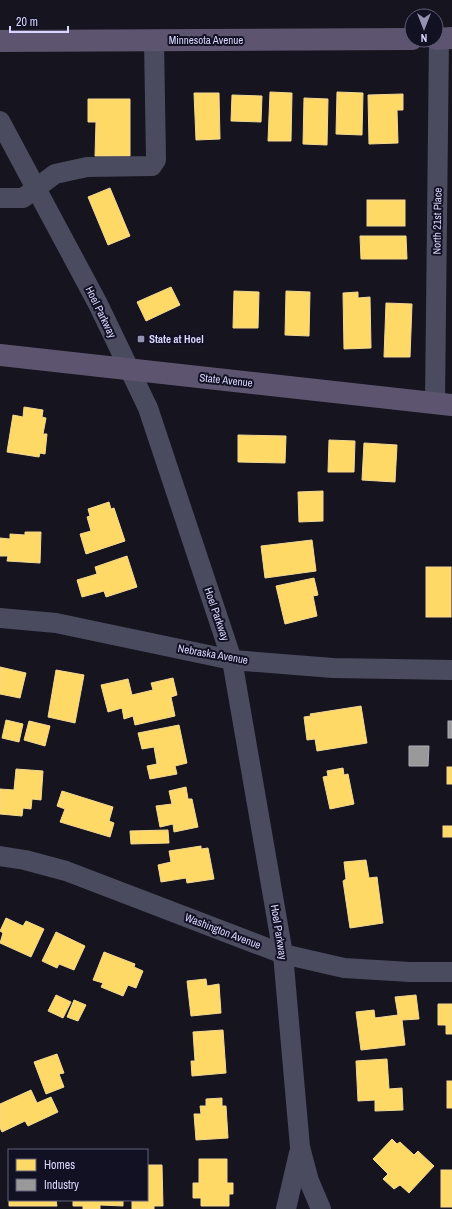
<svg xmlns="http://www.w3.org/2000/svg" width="452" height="1209" viewBox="0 0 452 1209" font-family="'Archivo Narrow',sans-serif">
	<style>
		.homes { fill: #ffd966; stroke: #f3d893 }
		.industry { fill: #999; stroke: #acabb7 }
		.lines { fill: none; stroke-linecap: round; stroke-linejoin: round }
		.minor { stroke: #4a4b5f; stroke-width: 20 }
		.major { stroke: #5d556f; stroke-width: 22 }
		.poi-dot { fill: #9492af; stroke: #121023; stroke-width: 1.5 }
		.labels { text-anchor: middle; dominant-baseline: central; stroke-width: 4; stroke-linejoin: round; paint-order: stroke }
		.street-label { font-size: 11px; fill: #d8d6fc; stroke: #121023 }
		.poi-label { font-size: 11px; font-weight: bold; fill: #d8d6fc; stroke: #121023; text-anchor: start }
	</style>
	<rect width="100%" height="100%" fill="#16141f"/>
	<g class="homes">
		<path d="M270,92L292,93L291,141H268Z"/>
		<path d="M337,92L363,93L362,135L336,134Z"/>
		<path d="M194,93H219L220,139L196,140Z"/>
		<path d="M403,94V110H397L398,143L369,144L368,95Z"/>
		<path d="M232,95L262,96L261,122L231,121Z"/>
		<path d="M304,98L328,99L327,145L303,144Z"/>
		<path d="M88,99H130V156H95L96,122H88Z"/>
		<path d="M110,188L130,236L108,245L88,197Z"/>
		<rect x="367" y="200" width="38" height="26"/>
		<path d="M360,236H406L407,259H361Z"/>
		<path d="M171,287L180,305L146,321L137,302Z"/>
		<path d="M234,291L259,292L258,328H233Z"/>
		<path d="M286,291L310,292L309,336L285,335Z"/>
		<path d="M358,292V298L370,297L371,348L344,349L343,293Z"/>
		<path d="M386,303L412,304L410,357H384Z"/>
		<path d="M24,407L43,410L42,417L46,418L43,434H47L45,454L40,453L39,457L7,452L13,415L23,417Z"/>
		<path d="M238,435L286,436L285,463L238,462Z"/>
		<path d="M329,440L355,441L354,472H328Z"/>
		<path d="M364,443L397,445L395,482L362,480Z"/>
		<path d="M323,491V521L299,522L298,492Z"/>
		<path d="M109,502L111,509L114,508L125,541L86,554L80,534L91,531L87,517L90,516L88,509Z"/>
		<path d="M25,532H41L40,563L7,561L8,556H0V538L10,539V534L25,535Z"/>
		<path d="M312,540L316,571L265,578L261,546Z"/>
		<path d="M127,556L137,587L106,597L104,591L82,597L77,580L97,574L95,567Z"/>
		<rect x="426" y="567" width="25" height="50"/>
		<path d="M314,578L318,595L313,596L317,616L285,624L276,586Z"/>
		<path d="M0,667L26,673L20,698L0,694Z"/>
		<path d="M56,670L84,675L75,723L48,717Z"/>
		<path d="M173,678L177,695L171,697L175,716L135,725L133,716L124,719L122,708L108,712L101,685L128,679L132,695L153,690L151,683Z"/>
		<path d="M361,706L367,743L317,751L315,739L307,740L304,717L311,716L310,714Z"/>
		<path d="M6,720L23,724L19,742L2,738Z"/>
		<path d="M29,721L50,726L45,746L24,740Z"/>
		<path d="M179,725L187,763L175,766L177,774L150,779L147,766L157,764L154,747L142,749L138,733Z"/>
		<rect x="447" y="767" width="5" height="17"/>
		<path d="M343,768L344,775L348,774L354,804L330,809L323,777L328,776L327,771Z"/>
		<path d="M16,769L43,771L41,800L32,799L31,809L23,808L22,816L0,814V789L14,790Z"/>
		<path d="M186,787L188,799H192L198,827L174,832L173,824L160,827L156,806L172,804L169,791Z"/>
		<path d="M62,791L113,807L109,821L114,823L110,837L60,822L65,809L57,806Z"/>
		<rect x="443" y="826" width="9" height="11"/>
		<path d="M168,830L169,843L131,844L130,831Z"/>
		<path d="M201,846V849L208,848L214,879L187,883L186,878L161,882L158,865L171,862L169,851Z"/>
		<path d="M366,860L369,878L377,877L383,923L350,928L343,881L346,879L344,862Z"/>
		<path d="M6,918L23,926L26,921L44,929L31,957L0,943L3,933L0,931Z"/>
		<path d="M56,932L85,946L74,970L59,964L57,968L42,961Z"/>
		<path d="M104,952L135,964L134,967L143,971L136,988L128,985L123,996L101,987L103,983L93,980Z"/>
		<path d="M206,979L207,986L219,984L221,1013L191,1016L187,981Z"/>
		<path d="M56,995L71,1002L63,1018L48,1011Z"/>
		<path d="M416,995L419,1019L402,1020L405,1045L361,1050L356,1012L374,1010L375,1018L398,1015L395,997Z"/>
		<path d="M74,1000L86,1005L78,1021L67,1017Z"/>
		<path d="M438,1004H452V1034H446V1025H438Z"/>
		<path d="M223,1030L226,1073L192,1076L191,1061H195L193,1032Z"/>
		<path d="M57,1054L64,1073L59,1074L64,1087L46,1094L34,1062Z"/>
		<path d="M387,1059L389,1089L402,1088L403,1110L375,1111V1100L358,1101L356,1061Z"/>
		<rect x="447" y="1081" width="5" height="27"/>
		<path d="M31,1090L37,1103L51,1097L58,1112L28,1126L25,1121L2,1132L0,1128V1104Z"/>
		<path d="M222,1098V1106H226L228,1138L196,1140L194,1114H201L200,1106H206V1099Z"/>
		<path d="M392,1139L397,1144L400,1142L414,1155L418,1151L434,1166L409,1193L400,1185L394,1189L383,1179L388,1174L373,1159Z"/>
		<path d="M199,1159H227V1183H233V1194H229V1206H201V1198H193V1183H199Z"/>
		<path d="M147,1165H162L163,1206H154V1209H132V1200H147Z"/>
		<rect x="441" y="1170" width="11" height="37"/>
		<path d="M9,1200H56L57,1206H9Z"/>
		<path d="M73,1200H123V1206L100,1205V1209H83V1206H73Z"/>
	</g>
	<g class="industry">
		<rect x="448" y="721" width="4" height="17"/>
		<path d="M409,746H429L428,766H409Z"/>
	</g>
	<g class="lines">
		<g class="minor">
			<path d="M0,121L98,304L148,408L232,660L283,954L300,1147L309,1181L321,1209"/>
			<path d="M0,198H23L55,174L87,167L152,166L156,160L154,40"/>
			<path d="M435,403L439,38"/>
			<path d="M0,618L56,623L232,660L333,668L452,670"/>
			<path d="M0,856L25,860L66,871L283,954L344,968L410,972H452"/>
			<path d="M286,1209L299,1153"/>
		</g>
		<g class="major">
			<path d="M436,39L452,38"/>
			<path d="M0,41L412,39"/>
			<path d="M0,355L452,405"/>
		</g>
	</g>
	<rect class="poi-dot" x="137" y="335" width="8" height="8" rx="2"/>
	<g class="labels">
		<g class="street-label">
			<text x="206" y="40">Minnesota Avenue</text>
			<text transform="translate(437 221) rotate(-89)">North 21st Place</text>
			<text transform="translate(101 312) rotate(64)">Hoel Parkway</text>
			<text transform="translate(226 380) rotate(6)">State Avenue</text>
			<text transform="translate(217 614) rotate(71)">Hoel Parkway</text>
			<text transform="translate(213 654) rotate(10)">Nebraska Avenue</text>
			<text transform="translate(223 931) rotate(21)">Washington Avenue</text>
			<text transform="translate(279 932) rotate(81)">Hoel Parkway</text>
		</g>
		<g class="poi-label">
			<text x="149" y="339">State at Hoel</text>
		</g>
	</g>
	<rect x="8" y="1149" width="140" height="52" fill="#121023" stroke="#615f7a"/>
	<rect x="16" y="1159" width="20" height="12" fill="#ffd966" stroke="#615f7a"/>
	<text x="44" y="1169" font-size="12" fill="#d8d6fc">Homes</text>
	<rect x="16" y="1179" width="20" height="12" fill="#999999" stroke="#615f7a"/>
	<text x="44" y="1189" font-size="12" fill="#d8d6fc">Industry</text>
	<g transform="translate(424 28) rotate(180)"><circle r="19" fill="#121023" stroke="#615f7a"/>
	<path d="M0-3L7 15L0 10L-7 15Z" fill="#9492af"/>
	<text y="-6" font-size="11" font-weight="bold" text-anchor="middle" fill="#d8d6fc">N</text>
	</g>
	<path d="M10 26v6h58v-6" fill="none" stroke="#d8d6fc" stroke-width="2"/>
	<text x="16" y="26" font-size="12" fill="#d8d6fc" stroke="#121023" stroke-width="3" paint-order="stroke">20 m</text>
</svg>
